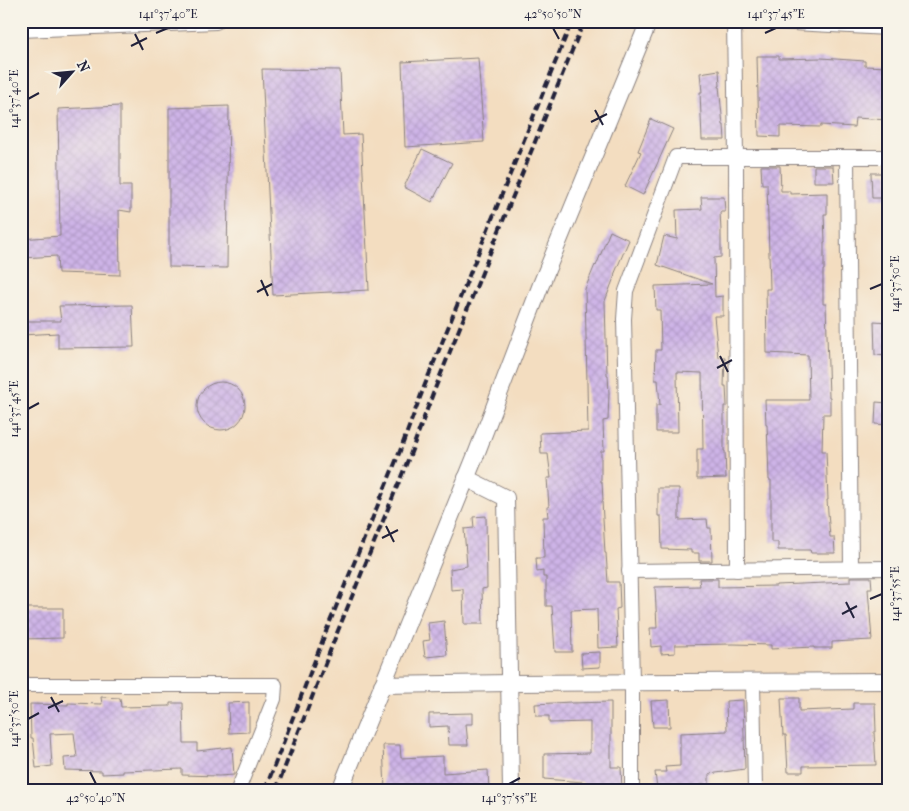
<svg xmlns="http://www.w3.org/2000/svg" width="909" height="811" viewBox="0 0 909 811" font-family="'IM FELL French Canon',serif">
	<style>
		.building { fill: url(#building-cross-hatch) }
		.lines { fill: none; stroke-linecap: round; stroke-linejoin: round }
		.minor-casing { stroke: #8a807e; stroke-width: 16 }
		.tertiary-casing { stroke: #8a807e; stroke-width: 18 }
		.minor { stroke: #fff; stroke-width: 14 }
		.tertiary { stroke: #fff; stroke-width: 16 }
		.rail { stroke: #22223b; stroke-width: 4; stroke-dasharray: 8 4; stroke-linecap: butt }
		.ticks { fill: none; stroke: #22223b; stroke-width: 2 }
		.neatline { fill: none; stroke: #22223b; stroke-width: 2 }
		.ticks-label { font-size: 12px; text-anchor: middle; fill: #22223b }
	</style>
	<defs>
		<pattern id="building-cross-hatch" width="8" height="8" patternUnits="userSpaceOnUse" patternTransform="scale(1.25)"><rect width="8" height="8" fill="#ceb4e7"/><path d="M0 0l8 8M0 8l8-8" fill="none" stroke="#b19ac7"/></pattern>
	</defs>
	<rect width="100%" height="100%" fill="#f7f3e8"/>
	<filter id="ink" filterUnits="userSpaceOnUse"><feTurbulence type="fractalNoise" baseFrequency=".02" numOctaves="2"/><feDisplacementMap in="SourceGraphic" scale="10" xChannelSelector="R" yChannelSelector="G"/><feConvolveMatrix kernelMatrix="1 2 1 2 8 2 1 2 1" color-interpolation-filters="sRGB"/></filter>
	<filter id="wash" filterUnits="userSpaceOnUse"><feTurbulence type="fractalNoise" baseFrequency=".0096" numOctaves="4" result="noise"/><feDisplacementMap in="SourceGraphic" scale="20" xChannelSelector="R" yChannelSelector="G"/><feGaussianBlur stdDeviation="1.12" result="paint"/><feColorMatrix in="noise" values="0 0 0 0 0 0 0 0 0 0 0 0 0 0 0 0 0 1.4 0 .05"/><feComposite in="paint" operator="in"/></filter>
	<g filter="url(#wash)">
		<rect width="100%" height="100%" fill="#f3ddc0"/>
		<g id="blocks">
			<g class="building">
				<path d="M757,56H779V59L821,58L865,61V66L888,67V120L855,118L854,127L821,125V127L780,126V137L759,136Z"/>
				<path d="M478,58L484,142L405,147L402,62Z"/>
				<path d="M262,69L340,70L343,135L361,134L369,290L273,295Z"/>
				<path d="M719,70L720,86H719L723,125H724L725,140H702L700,92H702L700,73Z"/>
				<path d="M120,106V186H131V212L119,210L120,275L58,273L57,256L21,258V239L60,236L58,109Z"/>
				<path d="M229,106L227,268L169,267V108Z"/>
				<path d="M651,119L673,129L643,195L625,186L641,152L638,151Z"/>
				<path d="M422,149L452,163L432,202L404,187Z"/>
				<path d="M761,166H780L781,191H790V194L827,193V214H824L825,242H824V270H823V304H826L829,397H830V414H823L822,451H826L828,500H827L830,537H834L835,553H811L810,550H778V542H771V480H769L768,450L767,425H766L765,400H809L808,355L767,353L766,289H770L767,184H762Z"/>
				<path d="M814,166H833L834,182H814Z"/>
				<path d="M871,173H888V198H872Z"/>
				<path d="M701,197H724L725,212H720L721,231V257L714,258L715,297L723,296V316H714L718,357H725L724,386H726L727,406H724V451H725L726,478L697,479V449H703L702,373L677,372L678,432H656V405H660L658,380H655L656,350H661L660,310H656L655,286L712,284L657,265L664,236L677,239L676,210L702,209Z"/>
				<path d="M610,231L629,240L614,275H615L605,301L607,375H608L609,393L608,420L603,421L604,451H601V482H602L603,501H602L605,553H606L608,582H619L620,608L616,609L618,647L598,648L597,609L571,610L572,652H555L552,606H546V577H543V571L537,572L536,558H544L543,517H548L547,507H549L547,478H551L548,454H541L540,433L588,431L585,289L595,265L596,266Z"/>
				<path d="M132,305L134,347L58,348V333L21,335V321H61L59,306Z"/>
				<path d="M874,321L888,322V356L875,355Z"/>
				<circle cx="221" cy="406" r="24"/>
				<path d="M876,402L888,403V425L875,424Z"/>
				<path d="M658,488H679V520L707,519L708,528H711L712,561H699V553H691V550L662,549L661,516H658Z"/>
				<path d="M486,516L487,588L482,589L483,624H464L463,589L451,590L450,569L467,566L464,529L474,528L473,517Z"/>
				<path d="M850,577H871L872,589H868L872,640L832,642V648H814V647L771,649V645L733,644L675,645V653L661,654V646L651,647L650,628H657L655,587L700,586L699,579H718V587L776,586V585L850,582Z"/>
				<path d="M21,608H63V638L21,639Z"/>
				<path d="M444,621L447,655L425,657L423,641L430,640L428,623Z"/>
				<path d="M600,652V667L582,668L581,653Z"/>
				<path d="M101,697L120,698L121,707L170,706V703H183L184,743H197V751L232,747L234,775L219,776L182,775V769L123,771V773L102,774V771L65,770L64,758L77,757L74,733L50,734L52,766L36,768L33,738H31L30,704L68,705V703L102,704Z"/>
				<path d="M781,698H799V711L853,709V703H875L876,732H874L876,765L803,766V772H788L786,735H783Z"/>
				<path d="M669,700L670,727H653L651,701Z"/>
				<path d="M743,700L745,769L709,774V785H701V790H689V789L657,790L655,772H666L665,767L680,766V733L727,731L726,701Z"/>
				<path d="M249,702V732L229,733L228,703Z"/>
				<path d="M571,702V703L611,702V767H621L622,790H583V782L544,779V754L590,753V722L549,723V716H536L535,704Z"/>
				<path d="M473,713V724H466L468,745H449L448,726L429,727V714Z"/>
				<path d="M383,745H400L401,758L443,756V773L488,770L489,790H385Z"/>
			</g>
		</g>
	</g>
	<g filter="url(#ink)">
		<use href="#blocks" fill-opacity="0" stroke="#8a807e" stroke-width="1"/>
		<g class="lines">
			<defs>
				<g id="minor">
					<path d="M734,21L736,157L737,570"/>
					<path d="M847,157L851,568"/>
					<path d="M629,571L888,568"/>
					<path d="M753,682L755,790"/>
					<path d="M21,685H275L274,699L238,790"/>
					<path d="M632,790V682L624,319L626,291L676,157H888"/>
				</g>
				<g id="tertiary">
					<path d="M775,21L888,27"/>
					<path d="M21,29L216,21"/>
					<path d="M466,478L506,498L511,790"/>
					<path d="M382,685L510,683L888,681"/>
					<path d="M340,790L477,452L540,287L649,21"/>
				</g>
			</defs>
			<use href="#minor" class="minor-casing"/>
			<use href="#tertiary" class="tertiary-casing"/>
			<use href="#minor" class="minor"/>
			<use href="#tertiary" class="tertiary"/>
			<g class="rail">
				<path d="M265,790L327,629L400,451L424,387L572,21"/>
				<path d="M276,790L337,633L410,455L434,391L584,21"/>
			</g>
		</g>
	</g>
	<path class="ticks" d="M553,28L559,39M156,33L168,28M765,33L776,28M135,34L143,50M131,46L147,38M28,99L39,93M595,110L603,125M591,122L607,114M261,280L268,296M870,289L882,284M257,292L272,284M720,356L728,372M717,368L732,360M28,409L39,403M386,526L394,542M382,538L398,530M870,599L882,594M846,602L854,618M842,614L857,606M51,697L59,712M48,708L63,701M28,719L39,713M90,772L96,784M509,784L520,778"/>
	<rect width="909" height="811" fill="none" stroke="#f7f3e8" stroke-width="55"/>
	<g transform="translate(72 72) rotate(63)" stroke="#f7f3e8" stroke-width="4" paint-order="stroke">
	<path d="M0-4L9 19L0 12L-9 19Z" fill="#22223b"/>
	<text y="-8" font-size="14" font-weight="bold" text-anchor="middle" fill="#22223b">N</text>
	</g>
	<rect x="28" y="28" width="854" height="756" class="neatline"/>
	<g class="ticks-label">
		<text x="168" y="18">141°37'40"E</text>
		<text x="553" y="18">42°50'50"N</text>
		<text x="776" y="18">141°37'45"E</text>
		<text transform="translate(14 99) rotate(-90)" y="4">141°37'40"E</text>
		<text transform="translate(895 284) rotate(-90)" y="4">141°37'50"E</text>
		<text transform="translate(14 409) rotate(-90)" y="4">141°37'45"E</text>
		<text transform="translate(895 594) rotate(-90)" y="4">141°37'55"E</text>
		<text transform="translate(14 719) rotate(-90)" y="4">141°37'50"E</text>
		<text x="96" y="802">42°50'40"N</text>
		<text x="509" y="802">141°37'55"E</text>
	</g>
</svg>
